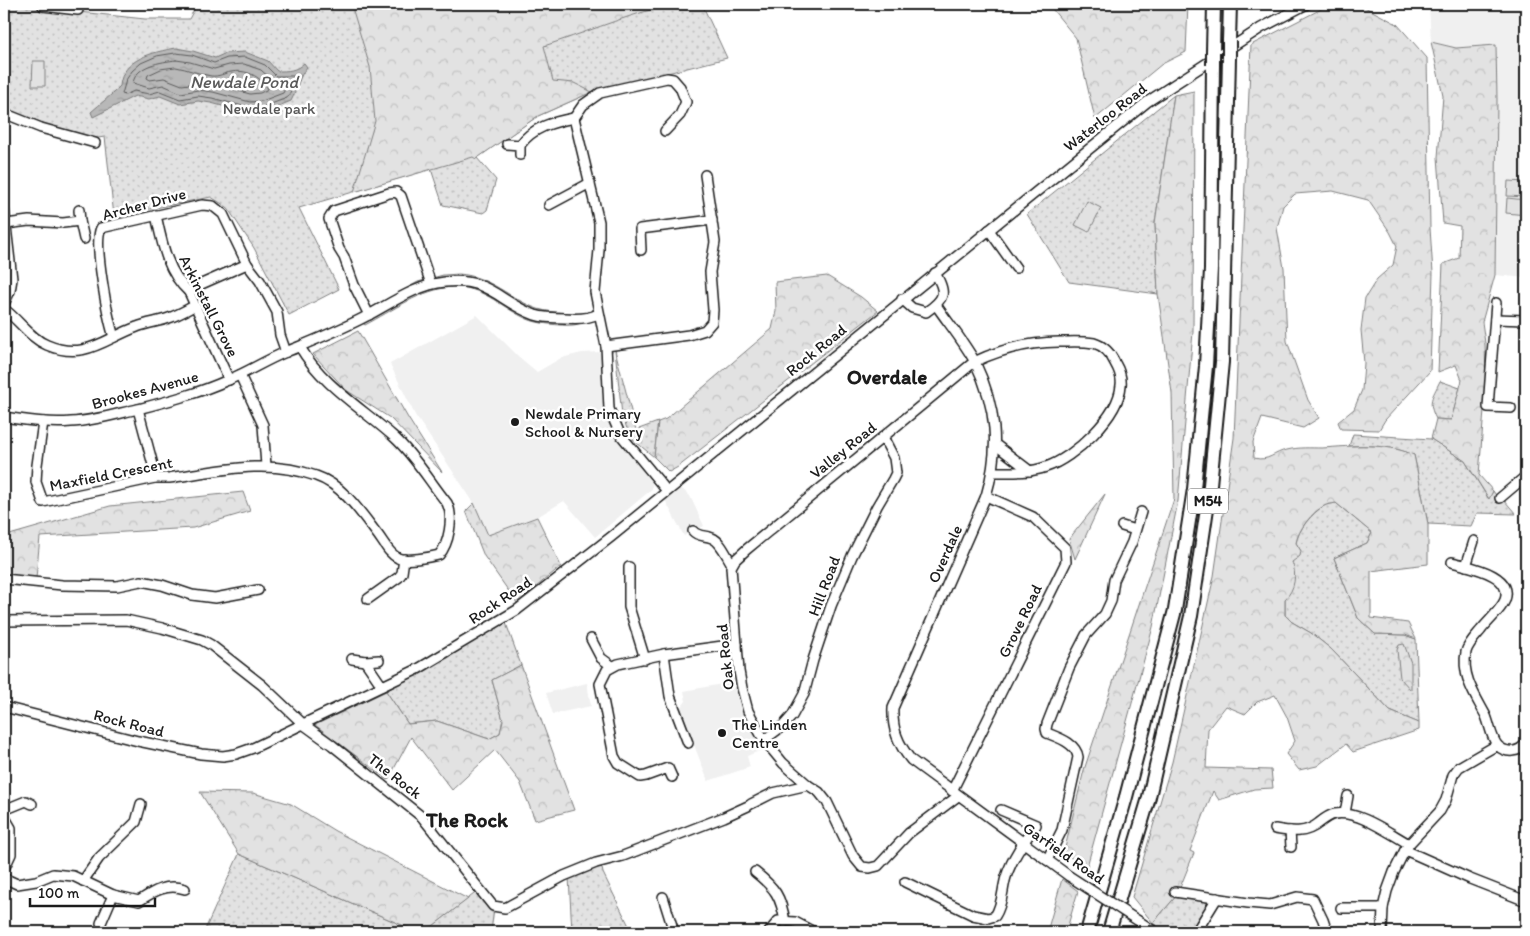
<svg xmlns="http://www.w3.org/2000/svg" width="1530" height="936" viewBox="0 0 1530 936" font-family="Itim,sans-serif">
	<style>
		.built { fill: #f0f0f0 }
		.grass { fill: url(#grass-dots); stroke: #7f7f7f }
		.forest { fill: url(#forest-crowns); stroke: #7f7f7f }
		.pitch { fill: #e2e2e2; stroke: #7f7f7f }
		.water { fill: url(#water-ripples); stroke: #7a7a7a }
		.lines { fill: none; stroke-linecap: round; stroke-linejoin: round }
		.shore { stroke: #5a5a5a; stroke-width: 1 }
		.minor-casing { stroke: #1c1c1c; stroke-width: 12 }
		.highway-casing { stroke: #1c1c1c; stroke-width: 16 }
		.minor { stroke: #fff; stroke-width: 9 }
		.highway { stroke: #fff; stroke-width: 12 }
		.minor-bridge-casing { stroke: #1c1c1c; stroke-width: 12; stroke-linecap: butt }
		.highway-bridge-casing { stroke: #1c1c1c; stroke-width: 16; stroke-linecap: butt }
		.minor-bridge { stroke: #fff; stroke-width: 9 }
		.highway-bridge { stroke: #fff; stroke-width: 12 }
		.poi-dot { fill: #1c1c1c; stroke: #fff; stroke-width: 2 }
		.labels { text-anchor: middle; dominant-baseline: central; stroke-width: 5; stroke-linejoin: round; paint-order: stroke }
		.shield { fill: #fff; stroke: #606060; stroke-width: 1 }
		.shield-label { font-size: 15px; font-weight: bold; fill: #1c1c1c }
		.park-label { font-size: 16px; fill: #575757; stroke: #fff }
		.street-label { font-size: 16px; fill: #1c1c1c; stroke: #fff }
		.poi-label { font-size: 16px; fill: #1c1c1c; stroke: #fff; text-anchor: start }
		.water-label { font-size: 18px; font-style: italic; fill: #5a5a5a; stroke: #fff }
		.district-label { font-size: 21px; font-weight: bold; fill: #1c1c1c; stroke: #fff }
	</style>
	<defs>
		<pattern id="grass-dots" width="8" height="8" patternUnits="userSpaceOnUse" patternTransform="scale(1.25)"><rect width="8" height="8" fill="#e2e2e2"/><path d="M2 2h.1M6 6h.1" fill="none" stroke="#c1c1c1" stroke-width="1.8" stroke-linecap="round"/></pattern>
		<pattern id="forest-crowns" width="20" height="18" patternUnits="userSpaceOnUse" patternTransform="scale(1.25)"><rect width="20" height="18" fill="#e2e2e2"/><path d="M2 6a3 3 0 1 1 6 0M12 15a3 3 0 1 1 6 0" fill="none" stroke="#c1c1c1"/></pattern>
		<pattern id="water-ripples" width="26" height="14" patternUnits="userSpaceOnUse" patternTransform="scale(1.25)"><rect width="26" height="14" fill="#b8b8b8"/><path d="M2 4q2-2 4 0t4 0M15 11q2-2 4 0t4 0" fill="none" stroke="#9e9e9e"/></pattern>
	</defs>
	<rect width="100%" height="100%" fill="#fff"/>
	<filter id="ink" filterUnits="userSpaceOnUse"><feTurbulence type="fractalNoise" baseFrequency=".02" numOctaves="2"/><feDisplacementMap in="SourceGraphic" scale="10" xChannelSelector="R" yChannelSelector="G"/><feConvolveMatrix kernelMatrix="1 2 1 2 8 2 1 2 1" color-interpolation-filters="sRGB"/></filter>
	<g filter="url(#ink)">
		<g class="built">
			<path d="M1429,4H1486V7L1520,6V4H1526V278L1495,275L1497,99L1496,46L1456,48L1431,42Z"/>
			<path d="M477,315L518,356L537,372L561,358L582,353L601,352L602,399L611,430L652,483V489L595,537L564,501L537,517L488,535L474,503L415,415L390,364Z"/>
			<path d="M681,488L690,496L704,526L684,536L665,500Z"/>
			<path d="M733,682L746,717L764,749L747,756L750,767L708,781L680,709L686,701L684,691Z"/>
			<path d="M587,683L591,706L553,714L546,693Z"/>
		</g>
		<g class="grass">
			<path d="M4,4L145,19H189L197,4H702L727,58L592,92L538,116L477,158L496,180L487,210L483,213L443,205L431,169L299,208L339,289L289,315L254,248L227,207L211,197L114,216L105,137C71,144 37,114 4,112Z"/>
			<path d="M1174,95L1155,223L1158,294L1069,282L1027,214Z"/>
			<path d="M459,274C490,276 510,299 538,309C555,314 574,311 592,317C581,325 574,326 560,325C547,324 534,323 523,317C499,305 481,286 453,287C421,289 392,311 365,325L359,320L367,310L418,282L443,275Z"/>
			<path d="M615,350L636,430L658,422L654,457L630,437L622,415Z"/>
			<path d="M1440,381L1460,388L1451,420H1452L1436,419C1427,401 1432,398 1440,381Z"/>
			<path d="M1353,434L1431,439L1465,461L1488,498L1493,491L1501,502L1504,500L1516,514L1477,513L1471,526L1428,524L1414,455C1393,446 1372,445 1349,446Z"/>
			<path d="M1336,503L1372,533L1367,543L1334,558L1358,618L1375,634L1405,635L1416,639L1419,723L1390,711L1331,649L1311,633L1292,622L1285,615V599L1292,562L1301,551L1296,543C1298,530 1312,513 1324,506C1327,504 1332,504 1336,503Z"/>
			<path d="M506,623L521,665L492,680L503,720L500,733L489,739L437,721L408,724L386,691Z"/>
			<path d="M239,854L418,932H204Z"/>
			<path d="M601,864L603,873L632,932H572L569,877Z"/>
			<path d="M483,887L495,900L491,932H425Z"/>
			<path d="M1177,895L1209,901L1210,905L1193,932H1165L1153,923Z"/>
		</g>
		<g class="forest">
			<path d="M351,4H659L658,8C619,18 582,34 544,46L553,81L574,83L592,92L538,116L476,159L473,157L354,192L375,121L370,67Z"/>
			<path d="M1048,4H1188L1186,52L1162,64L1095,119L1076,38Z"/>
			<path d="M1331,4H1359L1397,24L1427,58L1430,228L1433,273L1430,371L1385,420L1379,430L1341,429L1338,422L1354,409L1362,390L1364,363L1361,330L1365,298L1377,279L1393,265L1397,246L1390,232L1368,200L1333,191L1295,194L1283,206L1277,228L1284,268L1287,341L1308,400L1319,418L1303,428L1262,418L1253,442L1254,458C1269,462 1274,452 1287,450C1299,447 1310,448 1322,448C1354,446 1384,442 1414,455L1428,524V564L1371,571V618L1408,623L1416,639L1405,635L1375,634L1358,618L1334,558L1367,543L1372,533L1336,503C1332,504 1327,504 1324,506C1312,512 1298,530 1296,543L1301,551L1300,556L1292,562C1297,574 1295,590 1285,599V615L1292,622L1311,633L1331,649L1390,711L1419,723V730L1353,752L1346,744L1317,766L1299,770L1286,754L1295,741L1287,717L1275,695L1257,702L1245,714L1226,706L1208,729L1206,768L1271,770L1273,788L1254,789L1219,800L1213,791L1190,851L1194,853L1177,895L1153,923L1132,897L1172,762L1214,576L1234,438L1251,45Z"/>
			<path d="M1431,42L1456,48L1496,45L1497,99L1495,275L1482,322L1485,343L1486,384L1479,475L1493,491L1489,499L1465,461L1431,439L1436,419L1451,420L1462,380L1456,365L1438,372L1443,264L1459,258L1460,226L1443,223L1438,157L1443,96Z"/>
			<path d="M1194,91L1193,332L1178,501L1153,627L1086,870L1064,852L1084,770L1174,499L1172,393L1158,294L1155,223L1174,95Z"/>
			<path d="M827,276L861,297L878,311L678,467L669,472L654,457L658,422L666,419L772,329L776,311L775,282Z"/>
			<path d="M358,331L408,418L442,472L390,418L346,390L313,354Z"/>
			<path d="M243,492L250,511L193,528L40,537L36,578L4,574V537L6,536L110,506Z"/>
			<path d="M1105,494L1075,559L1069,539Z"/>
			<path d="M474,503L488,535L537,517L561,566L517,603L484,556L466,511Z"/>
			<path d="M1404,644L1411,663V690L1400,678L1397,650L1399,645Z"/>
			<path d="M521,665L574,810L535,820L520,782L495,750L452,790L411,737L388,780L315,725L386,691L408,724L437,721L489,739L500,733L503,720L492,680Z"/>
			<path d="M200,792L253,793L291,804L335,831L468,899L425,932H418L239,854Z"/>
			<path d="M1062,879L1078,891L1066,932H1047Z"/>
		</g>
		<g class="pitch">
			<path d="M33,61H45V86H32Z"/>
			<path d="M1508,181L1526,182V197L1507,196Z"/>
			<path d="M1507,198L1526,200V215L1506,213Z"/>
			<path d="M1087,201L1101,208L1089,232L1075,225Z"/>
		</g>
		<path class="water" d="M176,48L193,51L215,58L226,53L245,52L268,61L277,71C288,71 296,71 304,63L307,67C299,76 297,90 291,101L264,112L249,113L211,103L198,101L180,104L160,96L149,99L135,96L93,117L91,112C101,103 111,96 120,86C122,59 153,52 176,48Z"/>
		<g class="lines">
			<g class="shore">
				<path d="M176,53L192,55L214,63L227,58L245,57L265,65L276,76H294L295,78L293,87L287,98L263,107L250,108L212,98L198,96L180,99L160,91L149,94L134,91L125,95L122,94L126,80L132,71L141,63L157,56Z"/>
				<path d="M176,60L190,62L214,69L229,65L244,64L261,70L273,81L285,82L287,85L283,93L262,101L250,102L213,92L198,90L181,93L163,85L149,88L133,83C136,65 161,62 176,60Z"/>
				<path d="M176,67C188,69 199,74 211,76C219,77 224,73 231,72C246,69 260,76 268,89L260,93L250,94L214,84L197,83L182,85L164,78L150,80L147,78L148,75L161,69Z"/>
			</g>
			<defs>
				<g id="minor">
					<path d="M43,6L78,10"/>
					<path d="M4,116H11L41,128L95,143"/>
					<path d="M665,131L680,115L686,102L680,87L673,79L667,78L600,93L583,105L574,118L599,222V250L595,292L606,346L609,409L620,434L667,491"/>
					<path d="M507,144L520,145V155"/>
					<path d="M520,145C533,127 553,122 574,118"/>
					<path d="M549,205L590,183"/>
					<path d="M4,209L12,279L10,291L4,304"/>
					<path d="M79,210L80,221L84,239"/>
					<path d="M156,215C162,243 167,272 189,292L229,380"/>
					<path d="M6,224L29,221L63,223L80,221"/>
					<path d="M989,230L1016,268"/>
					<path d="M641,250L640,229L712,220"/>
					<path d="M189,292L197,286L247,264"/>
					<path d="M902,299L912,308L926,312C945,299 947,293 935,273"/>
					<path d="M1496,303L1488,407L1511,408"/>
					<path d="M936,305C949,324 964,342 975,362C997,408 1000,448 986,496L893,708C892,729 898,744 911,760L1069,876"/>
					<path d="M4,309C19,320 30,338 47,345C85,361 104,339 137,327C146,323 157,322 166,319C176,316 185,311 194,306"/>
					<path d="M369,315L354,285L344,257L339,249L329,219L334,211L389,193L396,192L401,196L431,284"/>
					<path d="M1495,319L1526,320"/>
					<path d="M114,337C108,318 93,243 101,228L202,205L213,206L223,214L247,264L260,281L277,312L280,335L286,352"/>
					<path d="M606,346L689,335L705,330L712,322L713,310L710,272L715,242L705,175"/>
					<path d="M240,375L263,425L266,466"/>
					<path d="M138,409L153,465L155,478"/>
					<path d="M4,417C26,420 49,424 71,422C94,421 116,414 138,409C169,401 199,393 228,380C248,372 266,360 286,352C310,342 335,332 359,320C386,307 414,285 445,282C489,277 499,302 535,315C544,318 555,318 565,318C576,319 588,319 598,314"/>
					<path d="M43,422L37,465L36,482L43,502L155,478H169C217,471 268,458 316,476C343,485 361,513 378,535C384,543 389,554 398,558C405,562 431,557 439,555C449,544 454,517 447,503C430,482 415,456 394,437C363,409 322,385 300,347"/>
					<path d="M996,445L1030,471"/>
					<path d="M1500,498L1526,476"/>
					<path d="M1122,526L1135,530"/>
					<path d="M693,531C698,537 705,535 712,538C721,541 727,557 732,564"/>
					<path d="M1452,562C1469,567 1514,574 1505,600C1501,610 1488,621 1481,630C1476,636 1468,644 1466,652C1461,676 1476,697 1486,716C1490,726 1491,736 1497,745"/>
					<path d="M1466,566L1474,541"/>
					<path d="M629,567V607L645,659"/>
					<path d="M4,579L62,585L117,586L141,581L162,585L192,595L215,598L258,590"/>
					<path d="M368,599L399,577L402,573L404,559"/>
					<path d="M4,621L126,620L162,628L202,640L211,645L262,685L303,724L332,745L422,817L493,906L505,908L564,876L596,863L623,856L724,817L748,806"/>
					<path d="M591,639L601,658L612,666"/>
					<path d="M664,654L670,696L688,743"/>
					<path d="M352,659L365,661L379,660"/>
					<path d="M365,661L382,686"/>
					<path d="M4,707L138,741L201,754L223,756L236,754L253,748L418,669L517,610L611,537L1147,102L1261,28L1307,4"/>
					<path d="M764,740L784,725L792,716L804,694L813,660L831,606L852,556L877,506L893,479L896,473L894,458L883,437"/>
					<path d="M672,777L668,768L646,776L640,777L618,763L614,756L600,684L607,670L618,664L664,654L737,644"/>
					<path d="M952,791L1066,562L1065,548L1033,517L986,496"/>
					<path d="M958,796L909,833L878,866L870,868L862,867L853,856L827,802L819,792L808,785L783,763L764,740L748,711L742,688L739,671L731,567L735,560L747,549L974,362C1002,349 1029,342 1059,342C1070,342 1082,341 1094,343C1104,346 1111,354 1115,363C1119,370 1122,378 1121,385C1119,416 1074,458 1046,467C1029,473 1011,472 993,472"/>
					<path d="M751,804L773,793L808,785"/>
					<path d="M4,810L26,801L32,804"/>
					<path d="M1345,813L1348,796"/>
					<path d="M4,816L11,828V854L4,869"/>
					<path d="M1275,829C1291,832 1306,834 1319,823C1324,819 1329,815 1335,814C1358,810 1389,833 1409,844"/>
					<path d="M1290,831L1291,847"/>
					<path d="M1405,850L1470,879L1526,901"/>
					<path d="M1047,860L1062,830L1078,757C1076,743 1059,738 1047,733L1046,729L1047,724L1069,668L1086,635L1105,614L1111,601L1114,580L1132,542L1141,512"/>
					<path d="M755,872C775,888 781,896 785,922"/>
					<path d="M4,878L17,884L36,881L53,874L73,876L113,895L139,901C154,891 167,883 185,889"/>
					<path d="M83,881L99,858L136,822L141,804"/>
					<path d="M905,882L973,915L988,918L995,916C1003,904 1002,890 1006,877C1012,858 1024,841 1036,825L1001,810"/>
					<path d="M1175,892L1248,903L1270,905L1297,897L1313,899L1323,920L1327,932"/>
					<path d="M663,897L674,932"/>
					<path d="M1341,908H1383"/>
					<path d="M1140,922L1155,932"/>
					<path d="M101,923L113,895"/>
					<path d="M769,932L778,921L795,922L814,932"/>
					<path d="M1196,932L1217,898"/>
					<path d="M1382,932L1383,908L1387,891L1394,872L1404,852L1409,844L1440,811L1446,800L1453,775L1459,767L1497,745C1506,754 1519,753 1526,743"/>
				</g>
				<g id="highway">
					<path d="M1229,41L1230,4"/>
					<path d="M1213,52L1214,4"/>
					<path d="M1087,932L1126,797L1175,610L1194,489L1206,366L1211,269L1213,65"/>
					<path d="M1109,932L1148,801L1191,616L1209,495L1222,362L1229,58"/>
				</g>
			</defs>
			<use href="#minor" class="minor-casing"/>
			<use href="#highway" class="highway-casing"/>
			<use href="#minor" class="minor"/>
			<use href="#highway" class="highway"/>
			<defs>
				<path id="minor-bridge" d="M1069,876L1140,922"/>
				<g id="highway-bridge">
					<path d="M1229,58V41"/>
					<path d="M1213,65V52"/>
				</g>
			</defs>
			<use href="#minor-bridge" class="minor-bridge-casing"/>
			<use href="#highway-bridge" class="highway-bridge-casing"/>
			<use href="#minor-bridge" class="minor-bridge"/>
			<use href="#highway-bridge" class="highway-bridge"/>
		</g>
	</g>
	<g class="poi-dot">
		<circle cx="515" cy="422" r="5"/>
		<circle cx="722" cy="733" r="5"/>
	</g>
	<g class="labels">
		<rect class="shield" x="1188" y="488.5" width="40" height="25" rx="4"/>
		<g class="shield-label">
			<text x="1208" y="501">M54</text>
		</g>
		<g class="park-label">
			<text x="269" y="108">Newdale park</text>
		</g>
		<g class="street-label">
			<text transform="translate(1105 117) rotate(-38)">Waterloo Road</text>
			<text transform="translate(144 204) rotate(-15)">Archer Drive</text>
			<text transform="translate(209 306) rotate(63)">Arkinstall Grove</text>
			<text transform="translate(816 350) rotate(-39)">Rock Road</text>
			<text transform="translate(145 390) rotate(-15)">Brookes Avenue</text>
			<text transform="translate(843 450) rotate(-39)">Valley Road</text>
			<text transform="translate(111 474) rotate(-11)">Maxfield Crescent</text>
			<text transform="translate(945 554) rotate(-66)">Overdale</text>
			<text transform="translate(824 586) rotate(-69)">Hill Road</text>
			<text transform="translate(500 600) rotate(-34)">Rock Road</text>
			<text transform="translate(1020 621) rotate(-64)">Grove Road</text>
			<text transform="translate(725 657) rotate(-96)">Oak Road</text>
			<text transform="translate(129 723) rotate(14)">Rock Road</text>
			<text transform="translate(395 776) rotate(38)">The Rock</text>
			<text transform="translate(1064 853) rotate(35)">Garfield Road</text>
		</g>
		<g class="poi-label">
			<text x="525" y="413">Newdale Primary<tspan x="525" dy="18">School &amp; Nursery</tspan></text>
			<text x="732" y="724">The Linden<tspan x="732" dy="18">Centre</tspan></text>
		</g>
		<g class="water-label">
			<text x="244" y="82">Newdale Pond</text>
		</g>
		<g class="district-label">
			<text x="887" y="376">Overdale</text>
			<text x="467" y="819">The Rock</text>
		</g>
	</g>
	<rect width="1530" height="936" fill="none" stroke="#fff" stroke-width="20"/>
	<rect x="10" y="10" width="1510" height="916" fill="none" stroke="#1c1c1c" stroke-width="2" filter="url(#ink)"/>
	<path d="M30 898v8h125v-8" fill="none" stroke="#1c1c1c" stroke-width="2.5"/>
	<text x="38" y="898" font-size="15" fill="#1c1c1c" stroke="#ffffff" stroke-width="4" paint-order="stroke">100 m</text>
</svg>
